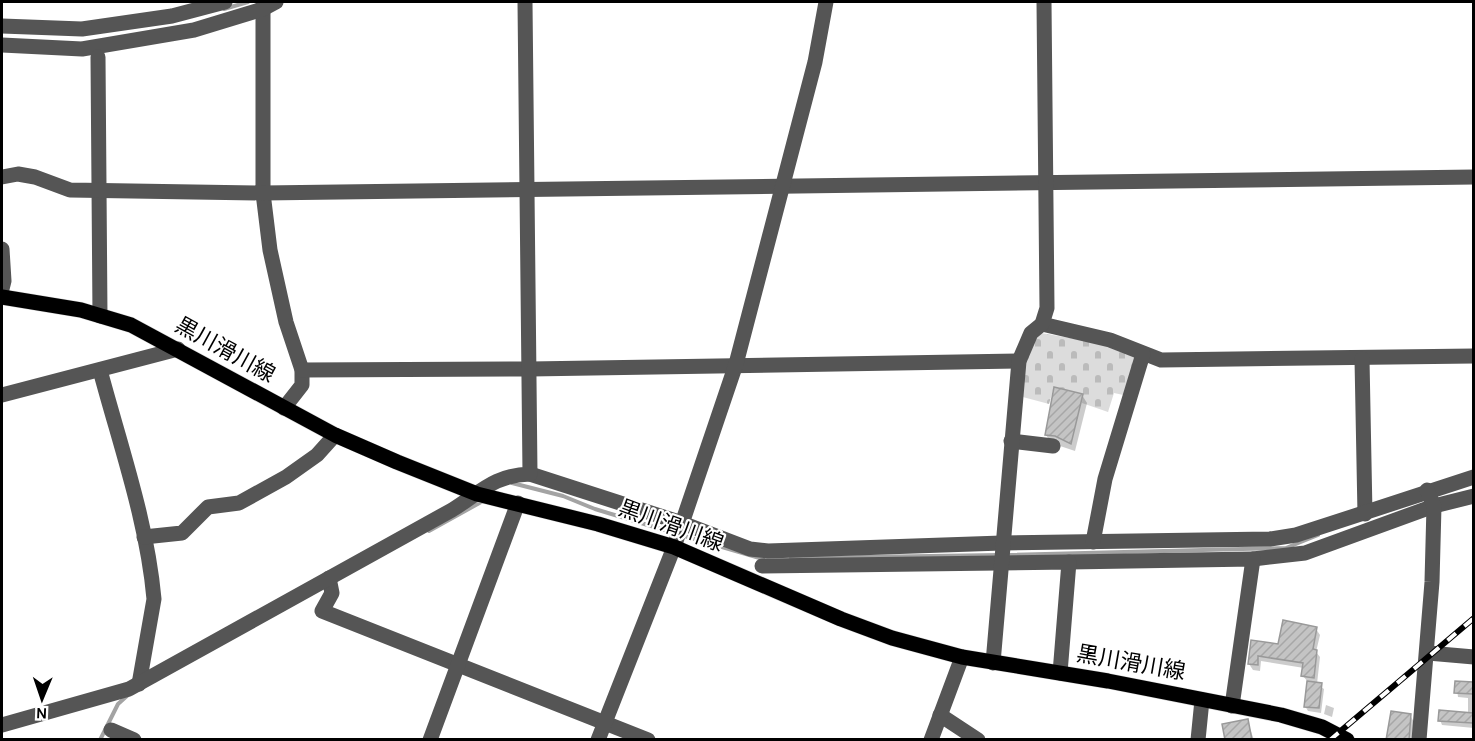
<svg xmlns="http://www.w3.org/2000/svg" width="1475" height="741" viewBox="0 0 1475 741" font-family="Karla,'Noto Sans JP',sans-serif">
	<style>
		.cemetery { fill: url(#cemetery-stones) }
		.shadow { fill: #0003 }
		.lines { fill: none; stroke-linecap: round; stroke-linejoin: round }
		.stream { stroke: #a3a3a3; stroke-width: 4 }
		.building { fill: url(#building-hatch); stroke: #999; stroke-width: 1.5 }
		.major-casing { stroke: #dbdbdb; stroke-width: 16 }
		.minor { stroke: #555; stroke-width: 15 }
		.major { stroke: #000; stroke-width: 15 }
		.rail-casing { stroke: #000; stroke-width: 6 }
		.rail { stroke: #fff; stroke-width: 4; stroke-dasharray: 11; stroke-linecap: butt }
		.labels { text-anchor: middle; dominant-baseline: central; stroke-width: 4.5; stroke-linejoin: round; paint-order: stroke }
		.street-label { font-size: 22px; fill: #000; stroke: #fff }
	</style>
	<defs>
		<pattern id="cemetery-stones" width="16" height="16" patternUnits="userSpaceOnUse" patternTransform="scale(1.5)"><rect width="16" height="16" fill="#dcdcdc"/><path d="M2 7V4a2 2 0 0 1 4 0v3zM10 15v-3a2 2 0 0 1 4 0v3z" fill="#bbb"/></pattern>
		<pattern id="building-hatch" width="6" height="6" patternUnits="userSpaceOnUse" patternTransform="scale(1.5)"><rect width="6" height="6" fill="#c4c4c4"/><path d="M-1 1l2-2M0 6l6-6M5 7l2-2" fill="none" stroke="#a7a7a7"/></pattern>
	</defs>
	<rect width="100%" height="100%" fill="#fff"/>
	<path class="cemetery" d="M1041,333L1105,344L1136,358L1128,396L1114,393L1108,412L1082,403L1083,394L1054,387L1049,404L1019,396C1021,374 1024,348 1041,333Z"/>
	<g class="shadow">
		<path d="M1082,395L1087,403L1075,451L1051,443L1046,435Z"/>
		<path d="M1316,629L1320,635L1316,652L1320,657L1317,684L1324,689L1321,713L1308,711L1305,706L1308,682L1303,676L1304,668L1261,661L1260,671L1253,670L1249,664L1253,642L1279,646Z"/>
		<path d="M1456,682L1474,684V728L1442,725L1440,720L1468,714V698L1458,697Z"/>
		<path d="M1326,705L1334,708L1332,717L1324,714Z"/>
		<path d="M1410,715L1415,724L1414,740H1388Z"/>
		<path d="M1247,720L1254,740H1227Z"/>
	</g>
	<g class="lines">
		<g class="stream">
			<path d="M224,9L248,2"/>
			<path d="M512,483L563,496L595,509L674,533"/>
			<path d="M429,531L483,501"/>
			<path d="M681,535L763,559"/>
			<path d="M1007,555L1286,548L1318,535"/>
			<path d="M791,558L1000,555"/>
			<path d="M100,740L118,704L128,695"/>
		</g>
	</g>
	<g class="building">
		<path d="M1054,387L1083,394L1071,444L1055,436L1045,435Z"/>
		<path d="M1283,620L1317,627L1313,649L1317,650L1314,678L1301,676L1303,663L1258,656V665L1248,664L1251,640L1278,644Z"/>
		<path d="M1307,681L1322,683L1319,708L1304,707Z"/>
		<path d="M1455,681L1473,682V694L1454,693Z"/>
		<path d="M1439,710L1473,713V723L1438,721Z"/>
		<path d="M1391,711L1411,714L1409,740H1386Z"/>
		<path d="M1248,719L1252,740H1225L1222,724Z"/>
	</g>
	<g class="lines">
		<defs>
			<path id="major" d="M2,297L81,310L131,325L335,435L397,462L477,494L598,524L674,547L841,619L892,638L962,657L1108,681L1281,715L1322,727L1347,740"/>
		</defs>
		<use href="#major" class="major-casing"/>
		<g class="minor">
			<path d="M263,2V193L270,250L286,322L302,370V385L284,408"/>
			<path d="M2,26L82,29L172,16L225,2"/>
			<path d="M2,45L82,49L194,30L263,9L276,2"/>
			<path d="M98,57L100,316"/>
			<path d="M2,177L18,174L35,177L70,190L263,193L1474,177"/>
			<path d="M2,249L4,281L2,289"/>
			<path d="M1042,324L1110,340L1161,360L1474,356"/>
			<path d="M1362,359L1365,514"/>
			<path d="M100,370C120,445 147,521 154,599L139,684"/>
			<path d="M302,370L530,369L1019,361"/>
			<path d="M2,395L178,349"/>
			<path d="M1011,441L1053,446"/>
			<path d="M530,474L682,523L750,549L768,551L1002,543L1270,539L1296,535L1474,477"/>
			<path d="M144,537L182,533L208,507L239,503L286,477L317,455L335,435"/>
			<path d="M1093,542L1105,479L1143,354"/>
			<path d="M1253,559L1305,553L1434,506L1474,496"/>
			<path d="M1069,562L1253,559L1232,706"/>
			<path d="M762,566L1069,562L1060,673"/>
			<path d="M329,578L332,593L322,611L648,740"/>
			<path d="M1428,653L1474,657"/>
			<path d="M993,663L1019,361L1031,333L1042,324L1047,308L1044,2"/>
			<path d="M940,715L978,740"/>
			<path d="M2,725L129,689L452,510C481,492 494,475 530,474L525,2"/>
			<path d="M111,730L134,740"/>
			<path d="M430,740L518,503"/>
			<path d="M598,740L674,547L736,364L815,62L826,2"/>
			<path d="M931,740L962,657"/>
			<path d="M1198,740L1202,700"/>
			<path d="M1419,740L1432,582L1434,506L1427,490"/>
		</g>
		<use href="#major" class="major"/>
		<defs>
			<path id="rail" d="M1330,740L1474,618"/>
		</defs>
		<use href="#rail" class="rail-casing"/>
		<use href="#rail" class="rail"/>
	</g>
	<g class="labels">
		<g class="street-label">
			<text transform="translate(225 350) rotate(29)">黒川滑川線</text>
			<text transform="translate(671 526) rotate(20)">黒川滑川線</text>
			<text transform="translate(1131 663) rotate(10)">黒川滑川線</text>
		</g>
	</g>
	<rect width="1475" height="741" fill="none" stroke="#000000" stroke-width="6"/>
	<g transform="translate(42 699) rotate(182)" stroke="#ffffff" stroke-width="4.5" paint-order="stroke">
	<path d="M0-4.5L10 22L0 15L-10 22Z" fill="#000000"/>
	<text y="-9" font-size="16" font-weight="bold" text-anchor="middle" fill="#000000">N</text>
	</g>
</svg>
